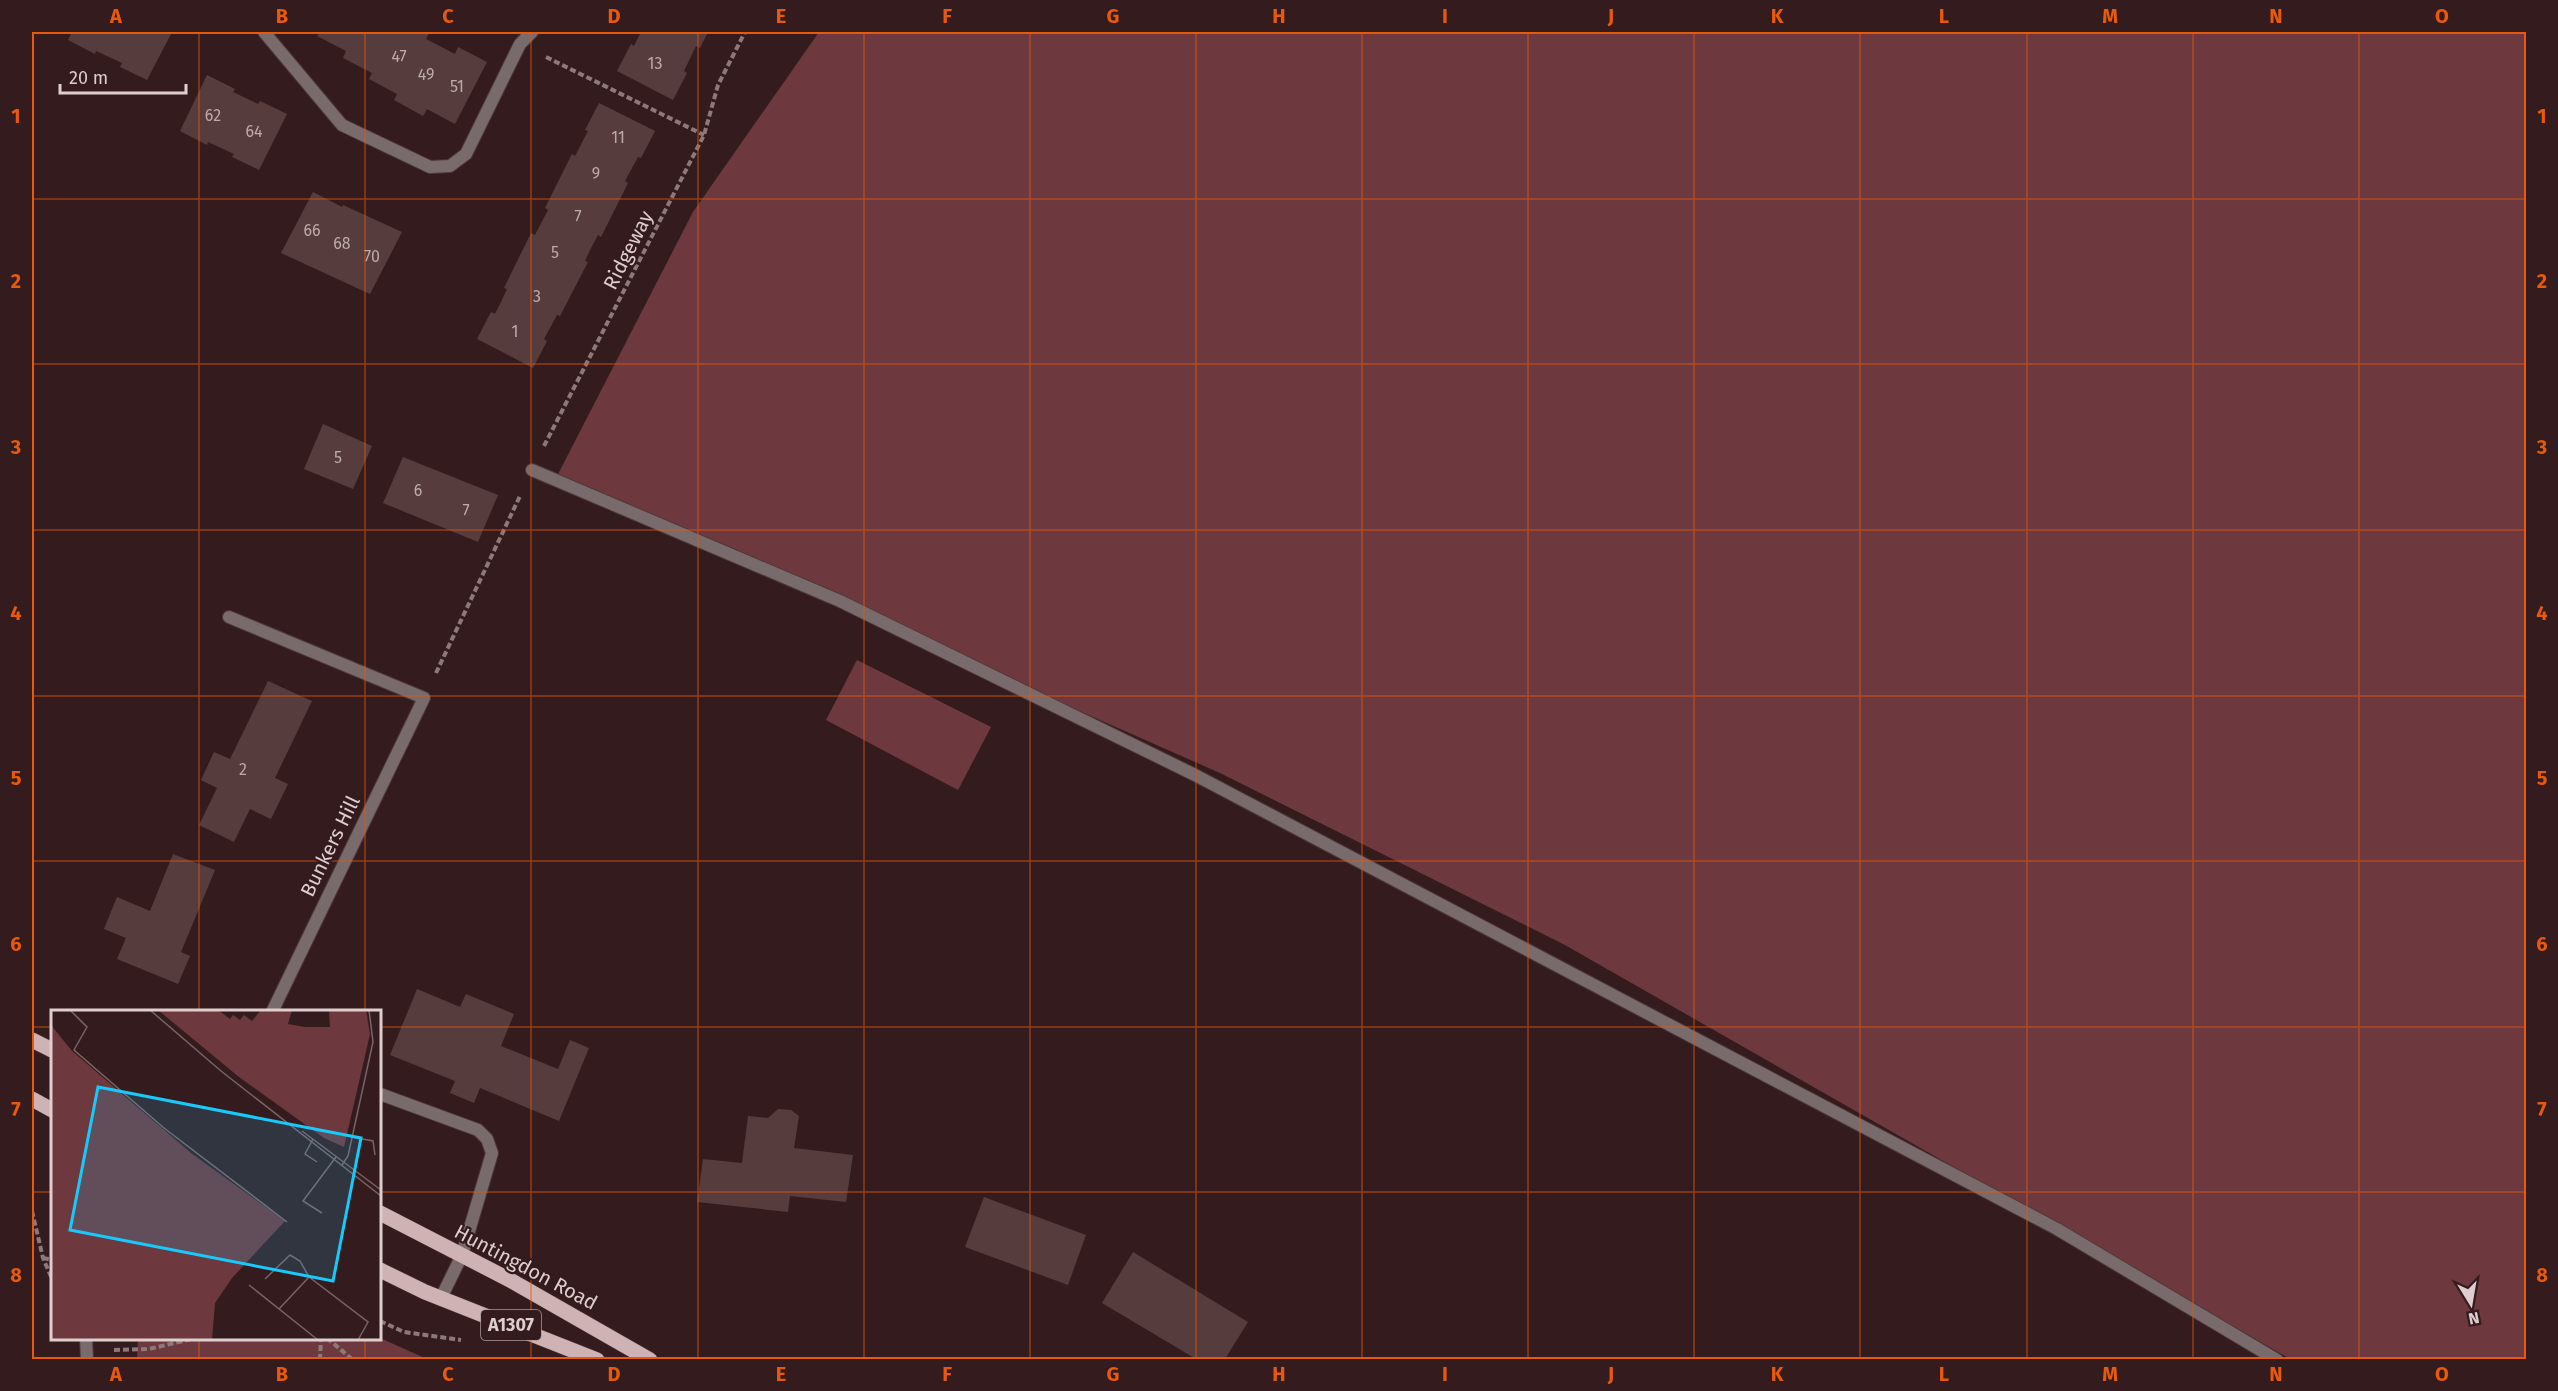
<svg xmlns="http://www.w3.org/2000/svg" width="2558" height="1391" viewBox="0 0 2558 1391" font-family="'Fira Sans',sans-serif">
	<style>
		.green { fill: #6e393e }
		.building { fill: #573c3d }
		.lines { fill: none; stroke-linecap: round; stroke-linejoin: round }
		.service-casing { stroke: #4f383a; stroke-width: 14 }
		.minor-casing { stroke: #4f383a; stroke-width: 14 }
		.tertiary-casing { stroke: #4f383a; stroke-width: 14 }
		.primary-casing { stroke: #4f383a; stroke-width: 16 }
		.path { stroke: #8d797a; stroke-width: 4; stroke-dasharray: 6 3; stroke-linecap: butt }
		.service { stroke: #796b6b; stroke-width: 12 }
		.minor { stroke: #796b6b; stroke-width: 12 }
		.tertiary { stroke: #796b6b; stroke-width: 12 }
		.primary { stroke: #cfb2b4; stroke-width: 15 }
		.grid { fill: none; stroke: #e8590c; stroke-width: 1.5; stroke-opacity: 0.55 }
		.labels { text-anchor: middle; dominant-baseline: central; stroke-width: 4.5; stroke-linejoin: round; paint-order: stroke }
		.number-label { font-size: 16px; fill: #bdaaaa }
		.shield { fill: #341c1e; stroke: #ac999a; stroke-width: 1.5 }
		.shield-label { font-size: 18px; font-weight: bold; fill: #dfcecf }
		.street-label { font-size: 20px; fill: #dfcecf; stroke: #341c1e }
		.inset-road { fill: none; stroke: #786365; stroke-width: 1.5 }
		.view { fill: #18cafc; fill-opacity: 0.15; stroke: #18cafc; stroke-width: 3 }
		.inset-edge { fill: none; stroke: #dfcecf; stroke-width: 3 }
		.neatline { fill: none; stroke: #e8590c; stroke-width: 2 }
		.grid-label { font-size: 20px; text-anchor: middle; font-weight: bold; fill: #e8590c }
	</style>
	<rect width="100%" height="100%" fill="#341c1e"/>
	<g class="green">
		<path d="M819,32H2526V1359H2290L1565,945L1220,773L555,480L693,212Z"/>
		<path d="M857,660L991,727L958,790L826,720Z"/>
		<path d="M380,1338L427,1359H137L138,1339Z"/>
	</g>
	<g class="building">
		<path d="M72,32H172L147,80L120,67L122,63L96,51L95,54L68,40Z"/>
		<path d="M320,32H427L429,33L426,39L455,54L458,47L487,62L455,124L427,109L423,116L394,100L397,94L369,79L372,73L343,58L346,51L317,36Z"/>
		<path d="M641,32H708L700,48L696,46L684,71L687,73L673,100L617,71L631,44L634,46Z"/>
		<path d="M207,75L235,89L233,92L258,104L260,101L287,114L259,170L232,157L234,154L208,142L207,145L180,131Z"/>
		<path d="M599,103L655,131L641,158L638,157L625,181L628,183L601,237L598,235L591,248L585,261L588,262L560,316L557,315L544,339L547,341L533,368L477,339L491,312L495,314L501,302L507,289L504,288L531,233L535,235L548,210L545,208L572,154L575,156L588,131L585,130Z"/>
		<path d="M313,192L342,207L343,205L402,232L370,294L281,253Z"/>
		<path d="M323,424L372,446L353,489L304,469Z"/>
		<path d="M403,457L498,495L478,542L383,503Z"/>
		<path d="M268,681L312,701L275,778L288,784L271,819L250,809L234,842L199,825L217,788L201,780L214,752L230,759Z"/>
		<path d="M173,854L215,870L181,952L190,956L178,984L117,959L126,938L104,929L117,897L150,911Z"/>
		<path d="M417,989L460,1007L466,994L514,1014L501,1046L558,1069L570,1040L589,1048L559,1121L480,1088L474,1103L450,1093L455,1081L390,1055Z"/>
		<path d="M778,1109L791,1110L799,1116L794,1148L853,1155L846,1202L790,1196L788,1212L697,1202L703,1159L742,1163L748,1116L768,1118Z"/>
		<path d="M984,1197L1086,1235L1068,1285L965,1247Z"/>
		<path d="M1133,1252L1248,1322L1225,1359H1196L1102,1303Z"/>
	</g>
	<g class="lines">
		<defs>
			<g id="service">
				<path d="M532,470L840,601L1195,775L2057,1229L2277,1360"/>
				<path d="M380,1094L478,1130L487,1139L492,1153L462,1255L441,1298"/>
			</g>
			<g id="minor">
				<path d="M264,32L342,125L430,167L450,166L466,154L520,44L532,32"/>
				<path d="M229,617L424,698L272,1012"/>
			</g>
			<path id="tertiary" d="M86,1338L87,1360"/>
			<g id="primary">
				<path d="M32,1040L52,1050"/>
				<path d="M32,1099L52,1110"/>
				<path d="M380,1213L510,1280L650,1360"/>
				<path d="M380,1270L425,1292L597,1360"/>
			</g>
		</defs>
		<use href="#service" class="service-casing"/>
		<use href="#minor" class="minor-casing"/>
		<use href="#tertiary" class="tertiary-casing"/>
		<use href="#primary" class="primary-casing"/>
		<g class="path">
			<path d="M546,57L704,135"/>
			<path d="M544,446L704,135L718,85L745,32"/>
			<path d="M436,673L520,496"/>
			<path d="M32,1211L43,1258L52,1279"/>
			<path d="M43,1258L52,1260"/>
			<path d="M380,1321L404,1332L461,1340"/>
			<path d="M327,1338L353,1360"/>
			<path d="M114,1350L149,1349L196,1338"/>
			<path d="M320,1360L321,1338"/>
		</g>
		<use href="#service" class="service"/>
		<use href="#minor" class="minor"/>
		<use href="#tertiary" class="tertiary"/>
		<use href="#primary" class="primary"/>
	</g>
	<path class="grid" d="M199,32V1012M365,32V1012M531,32V1360M698,32V1360M864,32V1360M1030,32V1360M1196,32V1360M1362,32V1360M1528,32V1360M1694,32V1360M1860,32V1360M2027,32V1360M2193,32V1360M2359,32V1360M32,199H2526M32,364H2526M32,530H2526M32,696H2526M32,861H2526M32,1027H52M380,1027H2526M32,1192H52M380,1192H2526M199,1338V1360M365,1338V1360"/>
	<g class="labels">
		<g class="number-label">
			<text x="399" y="56">47</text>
			<text x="655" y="63">13</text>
			<text x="426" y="74">49</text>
			<text x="457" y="86">51</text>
			<text x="213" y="115">62</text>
			<text x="254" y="131">64</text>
			<text x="618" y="137">11</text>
			<text x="596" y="173">9</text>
			<text x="578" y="216">7</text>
			<text x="312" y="230">66</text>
			<text x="342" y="243">68</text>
			<text x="555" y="252">5</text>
			<text x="372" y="256">70</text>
			<text x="537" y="296">3</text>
			<text x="515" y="331">1</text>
			<text x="338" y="457">5</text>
			<text x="418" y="490">6</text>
			<text x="466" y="510">7</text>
			<text x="243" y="769">2</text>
		</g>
		<rect class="shield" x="481" y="1310" width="60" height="30" rx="4.5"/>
		<g class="shield-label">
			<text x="511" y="1325">A1307</text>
		</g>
		<g class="street-label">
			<text transform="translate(628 250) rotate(-63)">Ridgeway</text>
			<text transform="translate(330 846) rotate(-64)">Bunkers Hill</text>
			<text transform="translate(526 1267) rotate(28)">Huntingdon Road</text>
		</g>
	</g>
	<g transform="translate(51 1010)">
		<rect width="330" height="330" fill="#341c1e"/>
		<path d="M107,0H167L179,9L182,5L189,10L193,5L201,11L210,0H241L237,14L254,17H279L278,0H315L319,24L293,137L273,128L188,67ZM0,15L21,41L140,143L234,211L181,268L164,293L161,330H0Z" fill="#6e393e"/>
		<path class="inset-road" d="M19,0L36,17L23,40L113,118L236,212M99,0L170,61L330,186M251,121L330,180M300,127L322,131L324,145M262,129L254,144L266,152M291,155L297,146L322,32L318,0M271,203L252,191L285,147M214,269L239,245L249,251L258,267M198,275L267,330M228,299L258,267L317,312L307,330"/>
		<path class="view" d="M47,77L310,128L282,271L19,220Z"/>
		<rect width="330" height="330" class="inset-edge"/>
	</g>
	<rect width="2558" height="1391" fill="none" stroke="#341c1e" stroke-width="66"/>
	<g transform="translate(2471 1304) rotate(169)" stroke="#341c1e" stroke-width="4.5" paint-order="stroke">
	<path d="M0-4.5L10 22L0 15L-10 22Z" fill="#dfcecf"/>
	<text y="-9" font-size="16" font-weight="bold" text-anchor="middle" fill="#dfcecf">N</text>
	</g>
	<path d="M60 84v9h126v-9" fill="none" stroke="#dfcecf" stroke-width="3"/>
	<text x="69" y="84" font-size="18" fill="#dfcecf" stroke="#341c1e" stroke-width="4.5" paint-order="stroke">20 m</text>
	<rect x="33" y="33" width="2492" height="1325" class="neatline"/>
	<g class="grid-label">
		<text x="116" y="23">A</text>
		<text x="282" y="23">B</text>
		<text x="448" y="23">C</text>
		<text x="614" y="23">D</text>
		<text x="781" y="23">E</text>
		<text x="947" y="23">F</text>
		<text x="1113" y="23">G</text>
		<text x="1279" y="23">H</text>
		<text x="1445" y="23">I</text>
		<text x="1611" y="23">J</text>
		<text x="1777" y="23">K</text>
		<text x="1944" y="23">L</text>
		<text x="2110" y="23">M</text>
		<text x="2276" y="23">N</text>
		<text x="2442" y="23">O</text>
		<text x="16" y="123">1</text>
		<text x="2542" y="123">1</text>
		<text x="16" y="288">2</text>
		<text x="2542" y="288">2</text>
		<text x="16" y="454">3</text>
		<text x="2542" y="454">3</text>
		<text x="16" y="620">4</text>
		<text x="2542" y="620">4</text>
		<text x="16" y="785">5</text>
		<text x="2542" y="785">5</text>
		<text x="16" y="951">6</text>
		<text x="2542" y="951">6</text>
		<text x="16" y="1116">7</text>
		<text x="2542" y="1116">7</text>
		<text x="16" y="1282">8</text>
		<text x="2542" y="1282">8</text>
		<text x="116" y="1381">A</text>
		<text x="282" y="1381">B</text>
		<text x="448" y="1381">C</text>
		<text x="614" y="1381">D</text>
		<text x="781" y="1381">E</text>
		<text x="947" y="1381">F</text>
		<text x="1113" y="1381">G</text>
		<text x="1279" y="1381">H</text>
		<text x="1445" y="1381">I</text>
		<text x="1611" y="1381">J</text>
		<text x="1777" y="1381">K</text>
		<text x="1944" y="1381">L</text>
		<text x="2110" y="1381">M</text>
		<text x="2276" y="1381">N</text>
		<text x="2442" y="1381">O</text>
	</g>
</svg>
